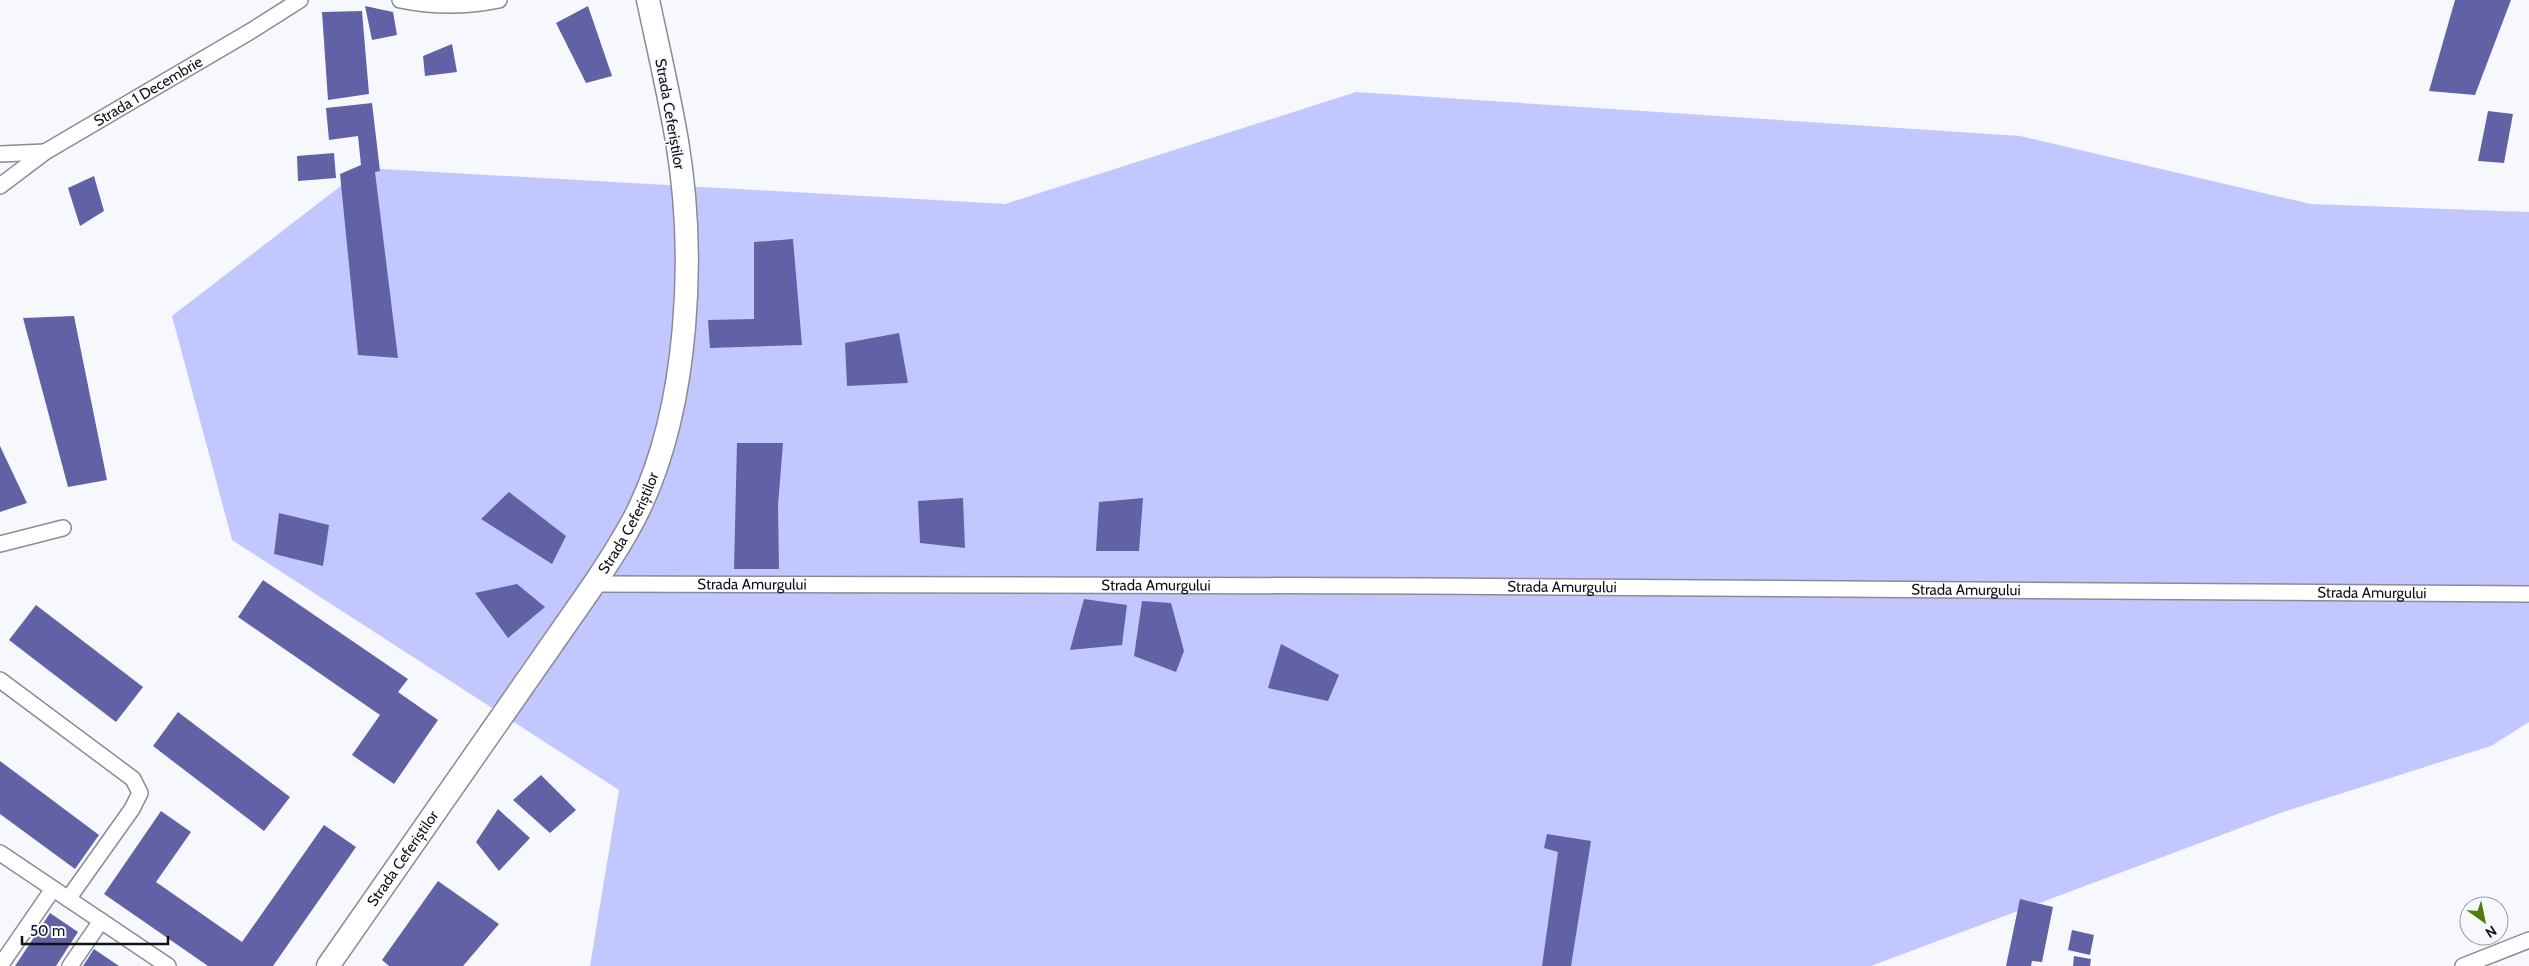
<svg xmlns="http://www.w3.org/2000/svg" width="2529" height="966" viewBox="0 0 2529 966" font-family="Cabin,sans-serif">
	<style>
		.green { fill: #c3c7ff }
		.building { fill: #6162a6 }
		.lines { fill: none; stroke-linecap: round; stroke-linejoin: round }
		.street-casing { stroke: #8a8b94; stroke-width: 18 }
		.secondary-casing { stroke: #8a8b94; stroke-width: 25 }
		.street { stroke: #fff; stroke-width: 15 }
		.secondary { stroke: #fff; stroke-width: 22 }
		.labels { text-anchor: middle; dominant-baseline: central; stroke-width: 4; stroke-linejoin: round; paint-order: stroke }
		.street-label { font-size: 15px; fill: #111215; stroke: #f7f8fe }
	</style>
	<rect width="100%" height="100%" fill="#f7f8fe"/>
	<path class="green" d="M1356,92L2020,136L2311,204L2529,212V722L2491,746L2283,812L1871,966H590L619,790L232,540L172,316L364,168L1005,204Z"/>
	<g class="building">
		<path d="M2455,0H2511L2475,95L2429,91Z"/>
		<path d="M365,6L393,12L397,35L372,40Z"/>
		<path d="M588,6L612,76L586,83L556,23Z"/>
		<path d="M362,11L369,94L328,100L322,12Z"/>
		<path d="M452,44L457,72L425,76L423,56Z"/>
		<path d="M372,103L380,171L375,172L398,358L358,355L340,174L361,165L358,136L329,140L326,108Z"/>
		<path d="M2488,111L2513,114L2504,163L2478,161Z"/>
		<path d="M334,153L336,178L298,181L297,156Z"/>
		<path d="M94,176L104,211L80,226L68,188Z"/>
		<path d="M793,239L802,345L710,348L708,320L754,319V242Z"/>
		<path d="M74,316L107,480L68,487L23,318Z"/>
		<path d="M899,333L908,383L847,386L845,343Z"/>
		<path d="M737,443H783L778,505L779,569H734Z"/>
		<path d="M0,446L27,503L0,512Z"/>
		<path d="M509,492L566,536L552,564L481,519Z"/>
		<path d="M963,498L965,548L920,543L918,501Z"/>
		<path d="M1143,498L1139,551H1096L1099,502Z"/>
		<path d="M279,513L329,525L323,566L274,554Z"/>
		<path d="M263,580L408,679L398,692L438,720L394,784L352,755L380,715L238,617Z"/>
		<path d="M517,584L545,607L508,638L475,593Z"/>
		<path d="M1084,599L1127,605L1122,645L1070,650Z"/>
		<path d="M1142,601L1171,603L1184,651L1176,672L1134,656Z"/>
		<path d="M36,605L143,687L116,722L9,640Z"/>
		<path d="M1281,644L1339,675L1328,701L1268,688Z"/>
		<path d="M178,712L290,797L264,831L153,746Z"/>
		<path d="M0,761L99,835L75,869L0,814Z"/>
		<path d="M541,775L576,810L550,833L513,800Z"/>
		<path d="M498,809L530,838L499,871L476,842Z"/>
		<path d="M161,811L191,832L156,882L242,942L324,825L356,847L273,966H208L104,894Z"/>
		<path d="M1547,834L1591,841L1571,966H1542L1558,852L1544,848Z"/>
		<path d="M438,881L499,924L463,966H389L382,960Z"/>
		<path d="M2020,899L2053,907L2042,962L2032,961L2031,966H2006Z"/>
		<path d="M50,913L78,932L56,966H15Z"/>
		<path d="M2072,930L2094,935L2090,955L2068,950Z"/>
		<path d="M94,949L119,966H83Z"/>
		<path d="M2074,956L2091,959L2090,966H2073Z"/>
	</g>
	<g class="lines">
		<defs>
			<g id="street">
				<path d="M400,0C434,7 465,7 499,0"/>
				<path d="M0,154L45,152"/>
				<path id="s1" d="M0,186L45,152L251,31L300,0"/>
				<path d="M0,544L63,528"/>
				<path id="s2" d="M594,584L1427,586L2529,594"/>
				<path d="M0,680L133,779L140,793L132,809L68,899"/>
				<path d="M0,853L168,966"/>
				<path d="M0,966L53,889"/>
				<path d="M70,966L101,921"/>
				<path d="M2463,966L2529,940"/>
			</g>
			<g id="secondary">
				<path id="s3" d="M328,966L594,584C610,560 626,536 639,509C689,405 696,254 677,141C669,94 658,47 648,0"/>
			</g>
		</defs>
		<use href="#street" class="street-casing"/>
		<use href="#secondary" class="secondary-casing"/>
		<use href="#street" class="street"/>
		<use href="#secondary" class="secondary"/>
	</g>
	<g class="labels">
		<g class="street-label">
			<text stroke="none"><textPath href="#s1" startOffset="176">Strada 1 Decembrie</textPath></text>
			<text transform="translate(670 114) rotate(80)">Strada Ceferiștilor</text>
			<text stroke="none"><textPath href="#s3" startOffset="536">Strada Ceferiștilor</textPath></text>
			<text stroke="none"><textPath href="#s2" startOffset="158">Strada Amurgului</textPath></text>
			<text stroke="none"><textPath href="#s2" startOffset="562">Strada Amurgului</textPath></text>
			<text stroke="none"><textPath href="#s2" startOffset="968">Strada Amurgului</textPath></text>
			<text stroke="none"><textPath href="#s2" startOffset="1372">Strada Amurgului</textPath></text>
			<text stroke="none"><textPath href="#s2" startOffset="1778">Strada Amurgului</textPath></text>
			<text stroke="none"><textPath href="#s3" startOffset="131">Strada Ceferiștilor</textPath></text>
		</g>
	</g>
	<g transform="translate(2484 921) rotate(147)"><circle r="24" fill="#f7f8fe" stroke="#9b9ca1"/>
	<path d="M0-4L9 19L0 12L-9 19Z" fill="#4e7e09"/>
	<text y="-8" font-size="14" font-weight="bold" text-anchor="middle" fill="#111215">N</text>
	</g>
	<path d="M22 936v8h146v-8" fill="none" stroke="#111215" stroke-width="2.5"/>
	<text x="30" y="936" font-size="15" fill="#111215" stroke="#f7f8fe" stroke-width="4" paint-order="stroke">50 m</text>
</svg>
